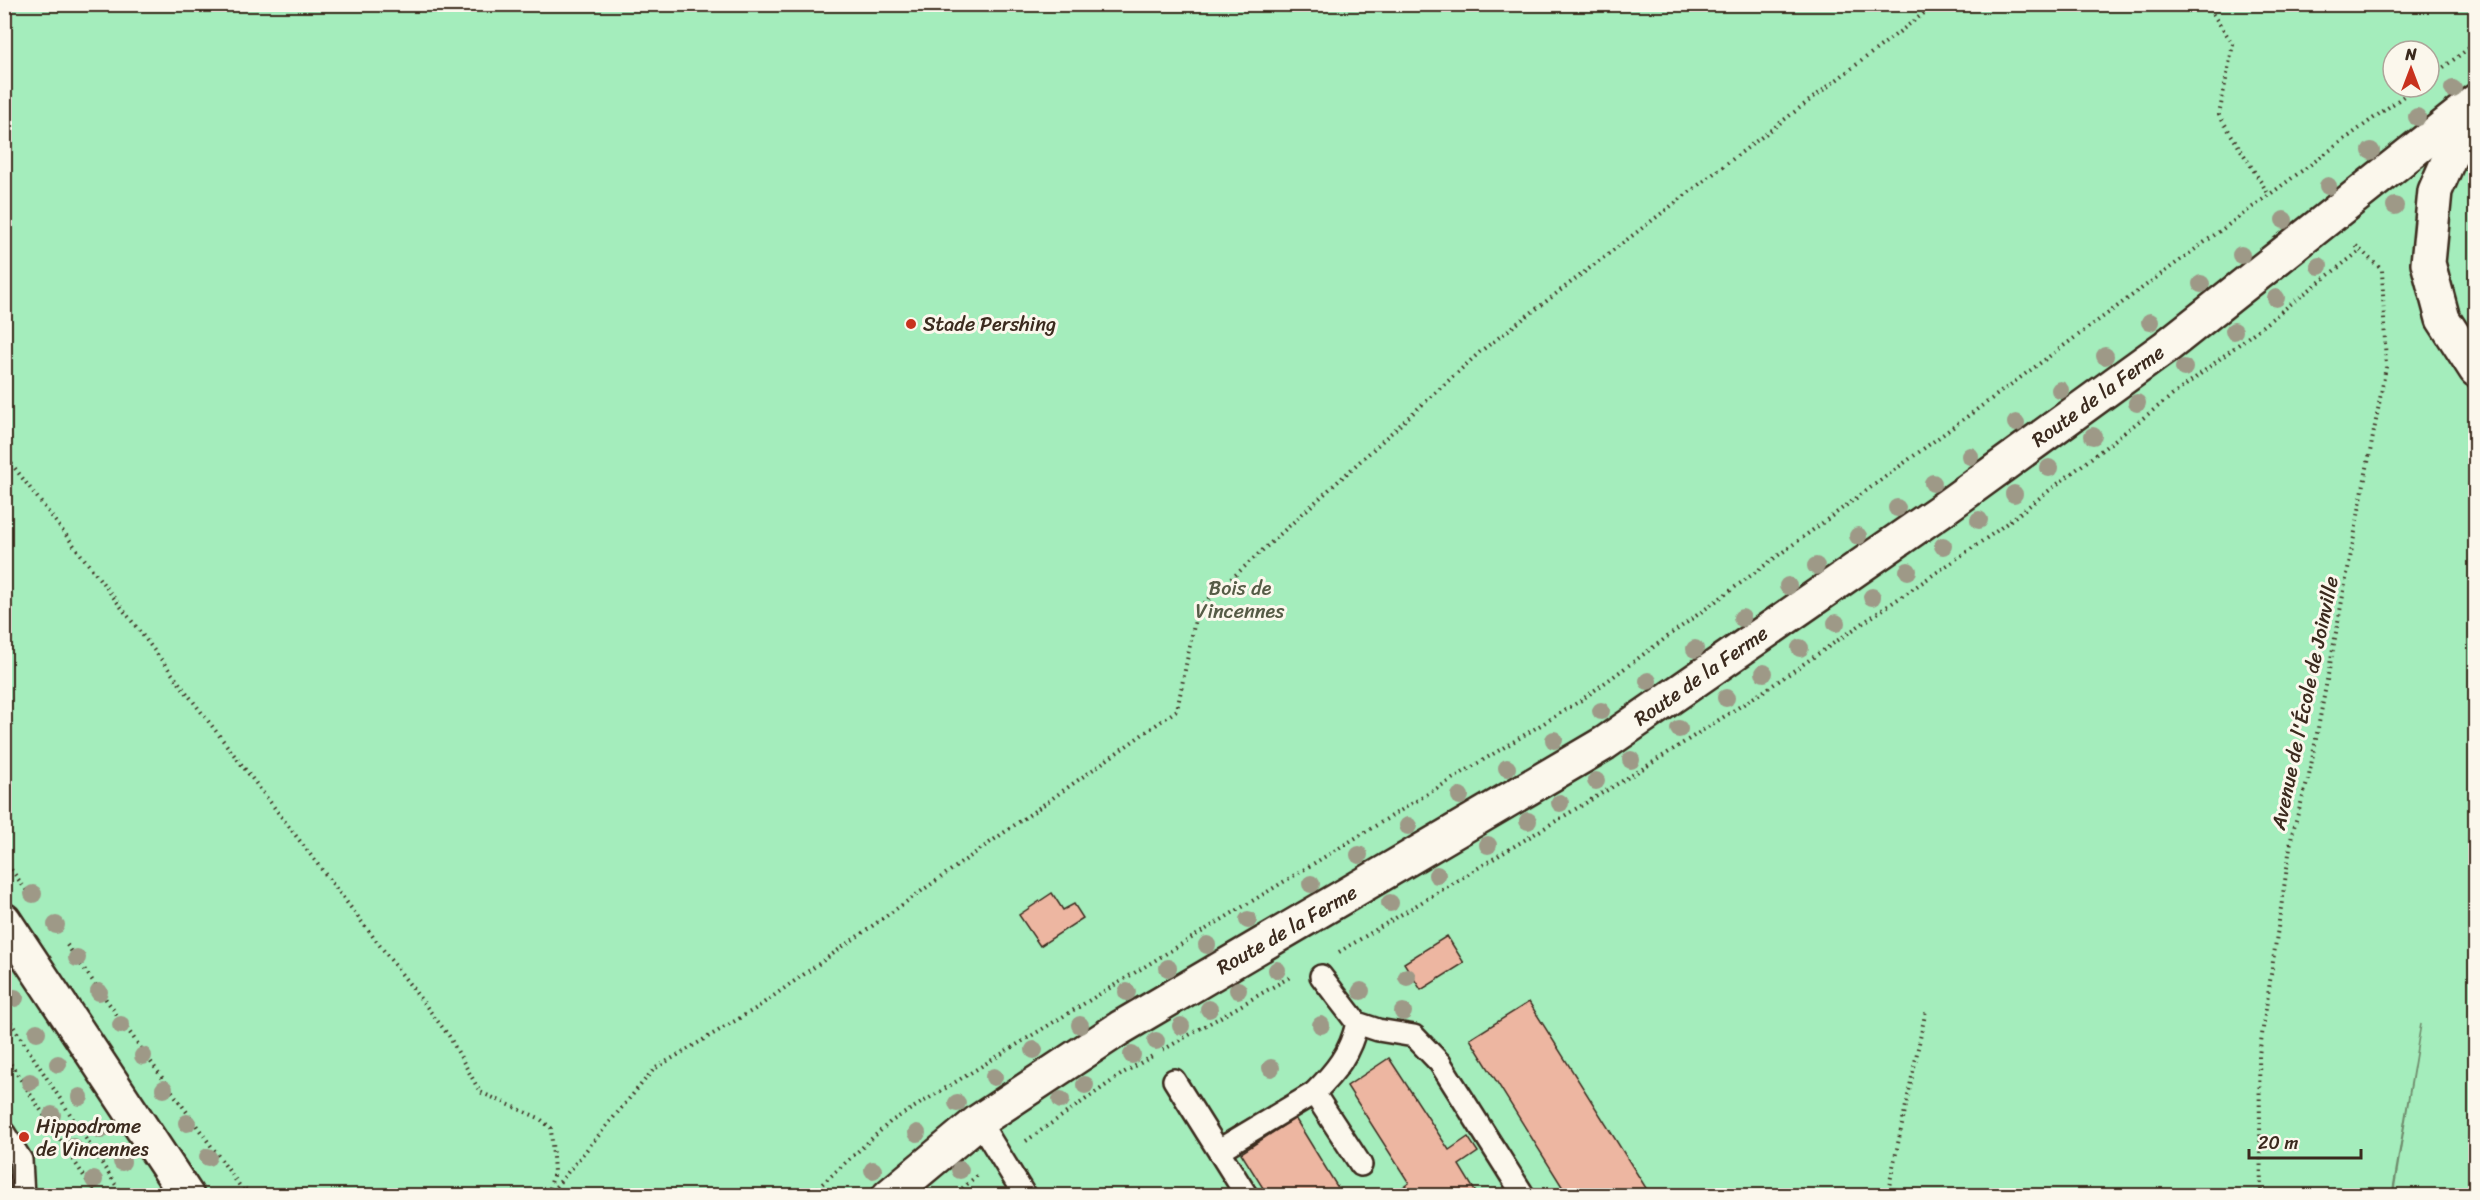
<svg xmlns="http://www.w3.org/2000/svg" width="2480" height="1200" viewBox="0 0 2480 1200" font-family="Sriracha,sans-serif">
	<style>
		.green { fill: #a4edbc; stroke: #708c6d; stroke-width: 1.5; fill-rule: evenodd }
		.building { fill: #edb6a1; stroke: #3b2a1e; stroke-width: 1.5 }
		.lines { fill: none; stroke-linecap: round; stroke-linejoin: round }
		.lane-casing { stroke: #3b2a1e; stroke-width: 26 }
		.street-casing { stroke: #3b2a1e; stroke-width: 38 }
		.secondary-casing { stroke: #3b2a1e; stroke-width: 38 }
		.highway-casing { stroke: #3b2a1e; stroke-width: 38 }
		.path { stroke: #3b2a1e; stroke-width: 4; stroke-dasharray: 1.5 4.5; stroke-linecap: butt }
		.lane { stroke: #fbf7ec; stroke-width: 21 }
		.street { stroke: #fbf7ec; stroke-width: 33 }
		.secondary { stroke: #fbf7ec; stroke-width: 33 }
		.highway { stroke: #fbf7ec; stroke-width: 33 }
		.tree { fill: #9e9987 }
		.poi-dot { fill: #c8321e; stroke: #fbf7ec; stroke-width: 2 }
		.labels { text-anchor: middle; dominant-baseline: central; stroke-width: 6; stroke-linejoin: round; paint-order: stroke }
		.poi-label { font-size: 20px; fill: #3b2a1e; stroke: #fbf7ec; text-anchor: start }
		.street-label { font-size: 20px; fill: #3b2a1e; stroke: #fbf7ec }
		.park-label { font-size: 20px; fill: #555b46; stroke: #fbf7ec }
	</style>
	<rect width="100%" height="100%" fill="#f7e4d6"/>
	<filter id="ink" filterUnits="userSpaceOnUse"><feTurbulence type="fractalNoise" baseFrequency=".0167" numOctaves="2"/><feDisplacementMap in="SourceGraphic" scale="12" xChannelSelector="R" yChannelSelector="G"/><feConvolveMatrix kernelMatrix="1 2 1 2 8 2 1 2 1" color-interpolation-filters="sRGB"/></filter>
	<g filter="url(#ink)">
		<path class="green" d="M5,5H2475V1195H2393L2421,1024L2392,1195H5ZM2393,51H2429V87H2393Z"/>
		<g class="building">
			<path d="M1052,893L1063,910L1074,904L1083,918L1040,946L1019,915Z"/>
			<path d="M1447,936L1464,963L1421,990L1404,963Z"/>
			<path d="M1529,1002L1651,1196H1568L1470,1039Z"/>
			<path d="M1389,1058L1449,1150L1468,1137L1478,1152L1459,1165L1478,1196H1390L1409,1183L1347,1086Z"/>
			<path d="M1295,1118L1343,1196H1268L1241,1153Z"/>
		</g>
		<g class="lines">
			<defs>
				<g id="lane">
					<path d="M1321,976L1357,1023L1378,1030L1414,1036L1440,1063L1524,1196"/>
					<path d="M1357,1023C1350,1054 1336,1071 1314,1093L1361,1165"/>
					<path d="M1174,1080L1247,1196"/>
					<path d="M979,1121L1025,1196"/>
					<path d="M4,1133L21,1160L23,1196"/>
					<path d="M1219,1150L1314,1093"/>
				</g>
				<path id="street" d="M889,1196L979,1121L1120,1028L1605,743L1940,511L2167,346L2476,101"/>
				<path id="secondary" d="M4,920L187,1196"/>
				<path id="highway" d="M2476,118L2455,145L2435,191L2428,263L2443,319L2476,370"/>
			</defs>
			<use href="#lane" class="lane-casing"/>
			<use href="#street" class="street-casing"/>
			<use href="#secondary" class="secondary-casing"/>
			<use href="#highway" class="highway-casing"/>
			<g class="path">
				<path d="M2206,4L2233,44L2219,115L2269,195"/>
				<path d="M2429,78L2476,43"/>
				<path d="M4,454L449,1036L480,1092L539,1118L551,1128L554,1172L548,1195"/>
				<path d="M4,860L27,891"/>
				<path d="M67,945L247,1196"/>
				<path d="M1339,952L1652,763L1767,689L1994,533L2361,250"/>
				<path d="M4,1012L123,1196"/>
				<path d="M1163,1050L1292,976"/>
				<path d="M4,1054L97,1196"/>
				<path d="M1026,1141L1125,1072L1154,1055"/>
				<path d="M245,1189L257,1196"/>
				<path d="M548,1196L654,1069L755,1009L1177,710L1197,610L1481,351L1936,4"/>
				<path d="M809,1196L890,1122L1580,701L2416,87"/>
				<path d="M953,1196L978,1175"/>
				<path d="M1887,1196L1926,1010"/>
				<path d="M2261,1196L2259,1055L2292,834L2309,776L2386,367L2382,270L2353,243"/>
			</g>
			<use href="#lane" class="lane"/>
			<use href="#street" class="street"/>
			<use href="#secondary" class="secondary"/>
			<use href="#highway" class="highway"/>
		</g>
		<g class="tree">
			<circle cx="2453" cy="89" r="9"/>
			<circle cx="2417" cy="117" r="9"/>
			<circle cx="2371" cy="151" r="9"/>
			<circle cx="2328" cy="186" r="9"/>
			<circle cx="2395" cy="206" r="9"/>
			<circle cx="2284" cy="220" r="9"/>
			<circle cx="2241" cy="255" r="9"/>
			<circle cx="2319" cy="266" r="9"/>
			<circle cx="2201" cy="284" r="9"/>
			<circle cx="2276" cy="298" r="9"/>
			<circle cx="2150" cy="322" r="9"/>
			<circle cx="2234" cy="331" r="9"/>
			<circle cx="2105" cy="356" r="9"/>
			<circle cx="2184" cy="368" r="9"/>
			<circle cx="2060" cy="390" r="9"/>
			<circle cx="2137" cy="403" r="9"/>
			<circle cx="2016" cy="423" r="9"/>
			<circle cx="2093" cy="436" r="9"/>
			<circle cx="1970" cy="456" r="9"/>
			<circle cx="2049" cy="468" r="9"/>
			<circle cx="1933" cy="483" r="9"/>
			<circle cx="2014" cy="494" r="9"/>
			<circle cx="1897" cy="508" r="9"/>
			<circle cx="1979" cy="520" r="9"/>
			<circle cx="1858" cy="536" r="9"/>
			<circle cx="1943" cy="546" r="9"/>
			<circle cx="1816" cy="566" r="9"/>
			<circle cx="1908" cy="571" r="9"/>
			<circle cx="1788" cy="586" r="9"/>
			<circle cx="1872" cy="597" r="9"/>
			<circle cx="1742" cy="618" r="9"/>
			<circle cx="1836" cy="623" r="9"/>
			<circle cx="1800" cy="648" r="9"/>
			<circle cx="1695" cy="649" r="9"/>
			<circle cx="1764" cy="673" r="9"/>
			<circle cx="1648" cy="681" r="9"/>
			<circle cx="1726" cy="698" r="9"/>
			<circle cx="1601" cy="711" r="9"/>
			<circle cx="1679" cy="729" r="9"/>
			<circle cx="1554" cy="740" r="9"/>
			<circle cx="1631" cy="760" r="9"/>
			<circle cx="1507" cy="768" r="9"/>
			<circle cx="1596" cy="781" r="9"/>
			<circle cx="1460" cy="796" r="9"/>
			<circle cx="1560" cy="803" r="9"/>
			<circle cx="1528" cy="821" r="9"/>
			<circle cx="1408" cy="826" r="9"/>
			<circle cx="1488" cy="845" r="9"/>
			<circle cx="1359" cy="855" r="9"/>
			<circle cx="1437" cy="875" r="9"/>
			<circle cx="1311" cy="884" r="9"/>
			<circle cx="33" cy="894" r="9"/>
			<circle cx="1390" cy="903" r="9"/>
			<circle cx="1248" cy="920" r="9"/>
			<circle cx="56" cy="925" r="9"/>
			<circle cx="1207" cy="945" r="9"/>
			<circle cx="77" cy="958" r="9"/>
			<circle cx="1168" cy="968" r="9"/>
			<circle cx="1277" cy="970" r="9"/>
			<circle cx="1407" cy="977" r="9"/>
			<circle cx="1238" cy="990" r="9"/>
			<circle cx="1361" cy="991" r="9"/>
			<circle cx="99" cy="992" r="9"/>
			<circle cx="1127" cy="992" r="9"/>
			<circle cx="15" cy="998" r="9"/>
			<circle cx="1209" cy="1009" r="9"/>
			<circle cx="1403" cy="1012" r="9"/>
			<circle cx="121" cy="1025" r="9"/>
			<circle cx="1080" cy="1025" r="9"/>
			<circle cx="1321" cy="1025" r="9"/>
			<circle cx="1181" cy="1026" r="9"/>
			<circle cx="37" cy="1032" r="9"/>
			<circle cx="1156" cy="1041" r="9"/>
			<circle cx="1034" cy="1050" r="9"/>
			<circle cx="1132" cy="1055" r="9"/>
			<circle cx="143" cy="1056" r="9"/>
			<circle cx="58" cy="1064" r="9"/>
			<circle cx="1271" cy="1068" r="9"/>
			<circle cx="994" cy="1077" r="9"/>
			<circle cx="30" cy="1082" r="9"/>
			<circle cx="1085" cy="1085" r="9"/>
			<circle cx="164" cy="1089" r="9"/>
			<circle cx="80" cy="1097" r="9"/>
			<circle cx="1061" cy="1100" r="9"/>
			<circle cx="957" cy="1103" r="9"/>
			<circle cx="52" cy="1115" r="9"/>
			<circle cx="187" cy="1123" r="9"/>
			<circle cx="101" cy="1130" r="9"/>
			<circle cx="917" cy="1133" r="9"/>
			<circle cx="73" cy="1147" r="9"/>
			<circle cx="208" cy="1157" r="9"/>
			<circle cx="122" cy="1162" r="9"/>
			<circle cx="873" cy="1170" r="9"/>
			<circle cx="960" cy="1170" r="9"/>
			<circle cx="94" cy="1180" r="9"/>
		</g>
	</g>
	<g class="poi-dot">
		<circle cx="911" cy="324" r="6"/>
		<circle cx="24" cy="1137" r="6"/>
	</g>
	<g class="labels">
		<g class="poi-label">
			<text x="923" y="324">Stade Pershing</text>
			<text x="36" y="1126">Hippodrome<tspan x="36" dy="23">de Vincennes</tspan></text>
		</g>
		<g class="street-label">
			<text transform="translate(2098 396) rotate(-36)">Route de la Ferme</text>
			<text transform="translate(1701 676) rotate(-35)">Route de la Ferme</text>
			<text transform="translate(2305 703) rotate(-78)">Avenue de l'École de Joinville</text>
			<text transform="translate(1287 930) rotate(-30)">Route de la Ferme</text>
		</g>
		<g class="park-label">
			<text x="1240" y="588">Bois de<tspan x="1240" dy="23">Vincennes</tspan></text>
		</g>
	</g>
	<rect width="2480" height="1200" fill="none" stroke="#fbf7ec" stroke-width="24"/>
	<rect x="12" y="12" width="2456" height="1176" fill="none" stroke="#3b2a1e" stroke-width="2" filter="url(#ink)"/>
	<g transform="translate(2411 69)"><circle r="28" fill="#fbf7ec" stroke="#aea59a" stroke-width="1.5"/>
	<path d="M0-4.5L10 22L0 15L-10 22Z" fill="#c8321e"/>
	<text y="-9" font-size="16" font-weight="bold" text-anchor="middle" fill="#3b2a1e">N</text>
	</g>
	<path d="M2249 1149v9h112v-9" fill="none" stroke="#3b2a1e" stroke-width="3"/>
	<text x="2258" y="1149" font-size="18" fill="#3b2a1e" stroke="#fbf7ec" stroke-width="4.5" paint-order="stroke">20 m</text>
</svg>
